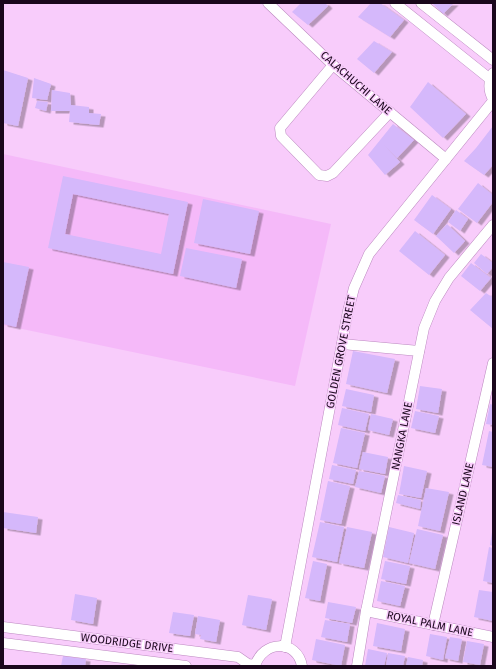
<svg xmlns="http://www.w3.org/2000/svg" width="496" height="669" viewBox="0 0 496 669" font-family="'Fira Sans',sans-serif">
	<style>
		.built { fill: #f5b9f9 }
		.building { fill: #d5b8fb; fill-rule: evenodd; filter: url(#shadow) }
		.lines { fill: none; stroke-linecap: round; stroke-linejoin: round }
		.street-casing { stroke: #bc89c0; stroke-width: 11 }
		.street { stroke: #fff; stroke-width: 10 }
		.labels { text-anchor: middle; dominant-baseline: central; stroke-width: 3; stroke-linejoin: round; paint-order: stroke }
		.street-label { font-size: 11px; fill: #1a071c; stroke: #f8ccfb }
	</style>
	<defs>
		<filter id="shadow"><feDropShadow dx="4.5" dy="2.5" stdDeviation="0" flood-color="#0004"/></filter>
	</defs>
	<rect width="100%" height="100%" fill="#f8ccfb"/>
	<path class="built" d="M3,154L331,224L295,386L3,325Z"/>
	<g class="building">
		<path d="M301,3H325L328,6L308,25L292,12Z"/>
		<path d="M371,3H380L404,20L390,37L358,17Z"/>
		<path d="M432,3H454L443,14Z"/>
		<path d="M374,41L392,52L374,73L357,59Z"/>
		<path d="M3,70L28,78L18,126L3,123Z"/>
		<path d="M34,78L51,84L47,100L32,98Z"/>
		<path d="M428,82L466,114L443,138L410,107Z"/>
		<path d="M52,90L70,93L71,105L89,107V113L101,114L99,125L69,122L70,111H51Z"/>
		<path d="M37,101L48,102L46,111L35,108Z"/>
		<path d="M393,124L414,140L397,158L384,145L400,162L385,175L368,155Z"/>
		<path d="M493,126V165L484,175L464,161L476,148Z"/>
		<path d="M63,176L188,202L173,274L48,248ZM73,194L169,214L161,254L65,234Z"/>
		<path d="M478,183L493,195V202L477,223L458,209Z"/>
		<path d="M432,195L451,209L433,234L414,220Z"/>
		<path d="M203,199L259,211L250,254L194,243Z"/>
		<path d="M456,210L468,219L460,231L448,222Z"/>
		<path d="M447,224L465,241L454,253L436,236Z"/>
		<path d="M415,231L445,255L429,275L399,251Z"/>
		<path d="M186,248L242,259L236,288L180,276Z"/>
		<path d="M481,254L493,263V267L487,274L474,263Z"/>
		<path d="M3,262L29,267L16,327L3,324Z"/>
		<path d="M471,263L491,278L480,291L461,276Z"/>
		<path d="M486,293L492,297L493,296V329L470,310Z"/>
		<path d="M353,351L395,359L387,393L346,384Z"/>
		<path d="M420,386L442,389L438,413L416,409Z"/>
		<path d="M346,389L374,395L371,412L342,406Z"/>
		<path d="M490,404L493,405V425L486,424Z"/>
		<path d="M342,408L369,414L365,431L338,425Z"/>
		<path d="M415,411L439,416L435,433L411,428Z"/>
		<path d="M371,414L393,419L389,435L368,430Z"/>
		<path d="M341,428L365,433L357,468L333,463Z"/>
		<path d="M489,431L493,432V467L482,465Z"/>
		<path d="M363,452L388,457L385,474L359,469Z"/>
		<path d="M332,465L356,470L353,484L329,479Z"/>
		<path d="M404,466L427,471L421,498L399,494Z"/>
		<path d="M359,471L385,476L381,493L355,487Z"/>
		<path d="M328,481L350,486L341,524L320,520Z"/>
		<path d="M426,488L449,492L440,531L418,526Z"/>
		<path d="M398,495L421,500L420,509L396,503Z"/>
		<path d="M3,512L38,517L36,533L3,528Z"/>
		<path d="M320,522L344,527L337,562L312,557Z"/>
		<path d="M347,527L372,532L364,568L339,563Z"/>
		<path d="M389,527L414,533L408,563L383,557Z"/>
		<path d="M417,529L443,535L435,569L409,563Z"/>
		<path d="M492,532H493V546L490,545Z"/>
		<path d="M489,547L493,548V583L483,581Z"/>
		<path d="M313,561L327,564L320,601L305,598Z"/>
		<path d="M385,561L410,566L406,584L381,579Z"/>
		<path d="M381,581L405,586L400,606L377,601Z"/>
		<path d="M479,590L493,592V621L474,617Z"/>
		<path d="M75,594L97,598L93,624L71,620Z"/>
		<path d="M248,595L272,599L266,630L242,625Z"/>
		<path d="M328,602L356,607L352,623L325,618Z"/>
		<path d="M173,612L194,615L190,636L169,633Z"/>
		<path d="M198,616L220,620L216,642L200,639L201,635L195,634Z"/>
		<path d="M325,620L350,624L347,642L321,637Z"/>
		<path d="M377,623L405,629L401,651L373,646Z"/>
		<path d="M430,634L447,637L443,660L426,656Z"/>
		<path d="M450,637L462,639L458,661L445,658Z"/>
		<path d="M316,639L345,645L341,666L312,660Z"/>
		<path d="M467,641L484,644L480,665L463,662Z"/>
		<path d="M368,649L387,653L384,666H365Z"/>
		<path d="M388,653L405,656L403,666H386Z"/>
		<path d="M63,656L86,659L85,666H61Z"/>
		<path d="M408,657L423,660L422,666H406Z"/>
	</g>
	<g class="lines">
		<defs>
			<g id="street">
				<path d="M268,3L333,65L446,159"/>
				<path d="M395,3L490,79"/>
				<path d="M421,3L493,60"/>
				<path d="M333,65L280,128L281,136L319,175L327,176L333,173L390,112"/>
				<path d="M493,73C488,82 488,90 493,99"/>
				<path d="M342,344L419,351"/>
				<path d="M366,611L493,637"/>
				<path d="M433,625L493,363"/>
				<path d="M3,627L238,657L248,664L255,665"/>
				<path d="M3,643L186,666"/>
				<path d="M285,647L348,311L354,288L369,254L493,101"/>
				<path d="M255,666C263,640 297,639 302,666"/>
				<path d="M357,666L366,611L424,328L435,301L449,278L493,225"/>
			</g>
		</defs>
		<use href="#street" class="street-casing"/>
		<use href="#street" class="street"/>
	</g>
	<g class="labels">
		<g class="street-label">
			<text transform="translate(356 83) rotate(41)">CALACHUCHI LANE</text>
			<text transform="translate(341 352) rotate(-79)">GOLDEN GROVE STREET</text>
			<text transform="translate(402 436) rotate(-79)">NANGKA LANE</text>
			<text transform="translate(463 494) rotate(-77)">ISLAND LANE</text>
			<text transform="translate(430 624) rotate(12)">ROYAL PALM LANE</text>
			<text transform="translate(127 643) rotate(7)">WOODRIDGE DRIVE</text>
		</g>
	</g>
	<rect width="496" height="669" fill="none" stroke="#1a071c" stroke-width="8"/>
</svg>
